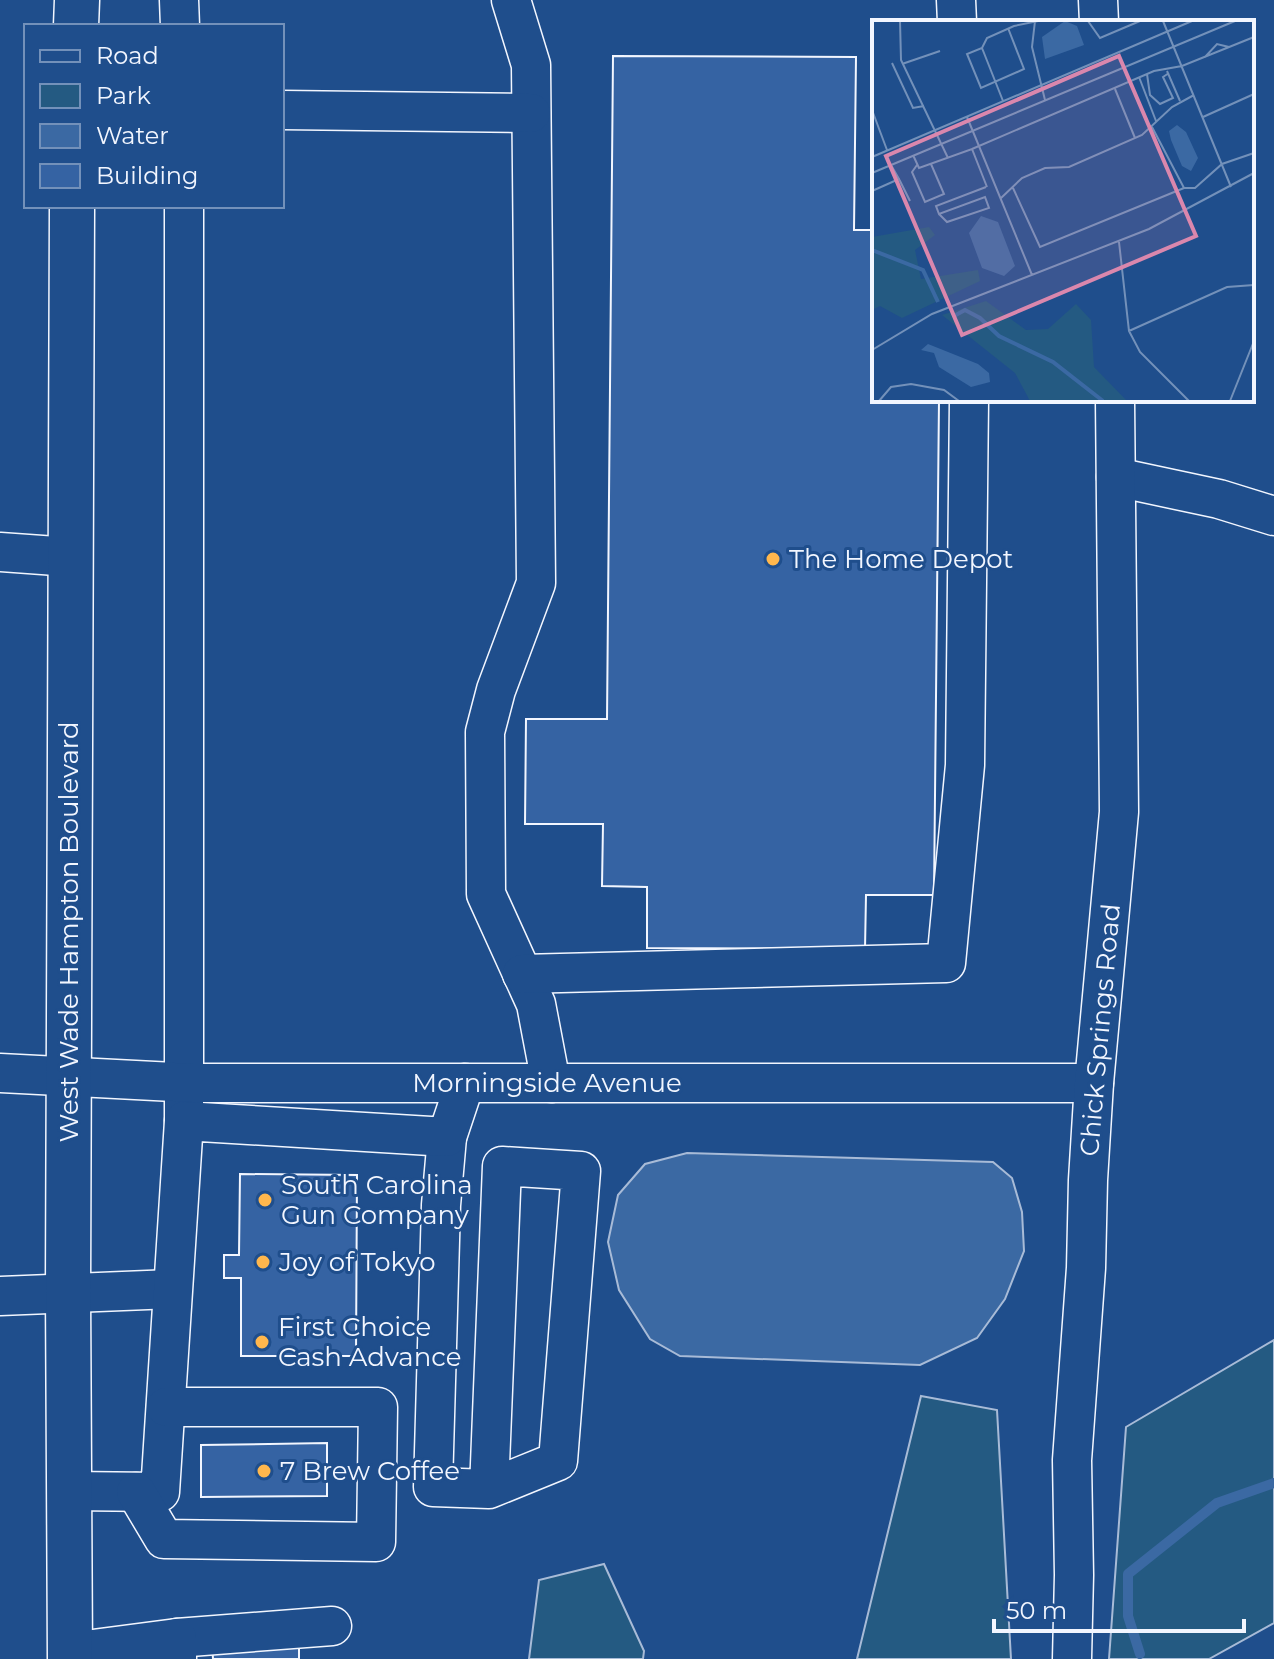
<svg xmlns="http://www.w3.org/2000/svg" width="1274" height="1659" viewBox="0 0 1274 1659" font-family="Montserrat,sans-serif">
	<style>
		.green { fill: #245a82; stroke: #a8bbd7; stroke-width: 2 }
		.water { fill: #3b69a3; stroke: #a8bbd7; stroke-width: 2 }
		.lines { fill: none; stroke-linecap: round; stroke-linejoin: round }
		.stream { stroke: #3b69a3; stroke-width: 10 }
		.building { fill: #3563a3; stroke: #f2f6ff; stroke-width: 2 }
		.minor-casing { stroke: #f2f6ff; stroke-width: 41 }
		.major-casing { stroke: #f2f6ff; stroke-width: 47 }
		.minor { stroke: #1f4e8c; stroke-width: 38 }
		.major { stroke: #1f4e8c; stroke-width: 44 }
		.poi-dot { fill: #ffb74d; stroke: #1f4e8c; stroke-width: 3 }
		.labels { text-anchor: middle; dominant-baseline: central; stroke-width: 6; stroke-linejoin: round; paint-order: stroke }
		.poi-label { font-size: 26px; fill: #f2f6ff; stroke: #1f4e8c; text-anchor: start }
		.street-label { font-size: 26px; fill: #f2f6ff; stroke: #1f4e8c }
		.inset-river { fill: none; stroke: #3b69a3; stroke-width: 4 }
		.inset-road { fill: none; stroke: #7391ba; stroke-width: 2 }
		.view { fill: #da87ad; fill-opacity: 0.15; stroke: #da87ad; stroke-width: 4 }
		.inset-edge { fill: none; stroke: #f2f6ff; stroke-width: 4 }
	</style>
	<rect width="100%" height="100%" fill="#1f4e8c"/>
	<g class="green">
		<path d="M1274,1340V1623L1209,1659H1109L1126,1427Z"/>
		<path d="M921,1396L997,1410L1011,1659H857Z"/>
		<path d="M604,1564L644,1651L643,1659H529L539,1580Z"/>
	</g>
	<path class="water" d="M687,1153L993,1162L1012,1178L1022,1212L1024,1251L1005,1299L977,1338L920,1365L680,1356L650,1339L619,1290L608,1242L618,1195L645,1164Z"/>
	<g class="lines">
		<path class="stream" d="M1140,1654L1128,1616V1574L1217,1503L1274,1483"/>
	</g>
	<g class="building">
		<path d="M613,56L856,57L854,230H874V400H939L934,895H866L865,949L647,948V887L602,886L603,824H525L526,719H607Z"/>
		<path d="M240,1174L357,1175L356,1356H241V1278H224V1255H239Z"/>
		<path d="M327,1443V1496L201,1497V1445Z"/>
		<path d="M299,1642V1659H213L212,1643Z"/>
	</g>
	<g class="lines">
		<defs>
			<g id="minor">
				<path d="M179,0L180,26"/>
				<path d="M511,0L531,65L536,583L496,690L485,732L486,894L536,1004L551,1083"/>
				<path d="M956,0L957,22"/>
				<path d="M1098,0L1099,22"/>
				<path d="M282,110L531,113"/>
				<path d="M184,206V1121"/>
				<path d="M1116,477L1219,499L1274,516"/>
				<path d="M0,552L70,557"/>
				<path d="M522,974L946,963L965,765L969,400"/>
				<path d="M0,1073L193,1083H1094"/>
				<path d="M447,1137L441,1205L433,1487L489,1489L502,1166L581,1171L558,1461L489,1489"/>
				<path d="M0,1296L172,1289"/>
				<path d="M69,1491L160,1492L184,1121L447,1137L465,1083"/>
				<path d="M136,1492L164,1539L376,1542L378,1407H166"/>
				<path d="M177,1638L332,1626"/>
				<path d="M70,1652L177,1638V1659"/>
				<path d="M1072,1659L1074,1575L1072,1460L1086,1268L1088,1180L1094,1083L1119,812L1115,400"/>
			</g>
			<g id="major">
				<path d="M76,26L77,0"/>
				<path d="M70,1659L68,1291L72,206"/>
			</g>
		</defs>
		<use href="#minor" class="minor-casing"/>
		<use href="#major" class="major-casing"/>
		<use href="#minor" class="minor"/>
		<use href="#major" class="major"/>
	</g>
	<g class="poi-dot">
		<circle cx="773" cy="559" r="8"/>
		<circle cx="265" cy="1200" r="8"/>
		<circle cx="263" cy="1262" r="8"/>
		<circle cx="262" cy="1342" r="8"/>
		<circle cx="264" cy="1471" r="8"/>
	</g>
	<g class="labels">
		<g class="poi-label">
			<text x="789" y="559">The Home Depot</text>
			<text x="281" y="1185">South Carolina<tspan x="281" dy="30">Gun Company</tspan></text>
			<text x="279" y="1262">Joy of Tokyo</text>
			<text x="278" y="1327">First Choice<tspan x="278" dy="30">Cash Advance</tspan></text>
			<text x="280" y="1471">7 Brew Coffee</text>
		</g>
		<g class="street-label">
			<text transform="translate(69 932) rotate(-90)">West Wade Hampton Boulevard</text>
			<text transform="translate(1100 1030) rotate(-85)">Chick Springs Road</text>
			<text x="547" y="1083">Morningside Avenue</text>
		</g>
	</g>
	<g transform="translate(872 20)">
		<rect width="382" height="382" fill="#1f4e8c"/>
		<path d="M57,207L63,215L43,230L49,259L106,250L108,261L30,298L8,286L0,290V217ZM114,281L154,310L176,309L204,284L219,300L222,347L255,381H158L143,353L70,295Z" fill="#245a82"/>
		<path d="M193,1L205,6L212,25L173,39L170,17ZM305,105L314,112L326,138L319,151L310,146L299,120L297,111ZM109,196L126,202L143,246L132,256L110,248L97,213ZM56,324L106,344L117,353L118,362L99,367L67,347L62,333L49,330Z" fill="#3b69a3"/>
		<path class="inset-river" d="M0,230L51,250L66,282M82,296L93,290L108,298L127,316L181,342L231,381"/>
		<path class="inset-road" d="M28,1L29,40L76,138M163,1L160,27L173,80M216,1L228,18L268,1M291,1L359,167M136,8L152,49L109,68L95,34L110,28L115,18L142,6L166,1M110,28L131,81M333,37L345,24L357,27M20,43L41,88L52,86M30,44L68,31M295,51L308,81M275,54L278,75L288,84L301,78L291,57L297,53M267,57L284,101M243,69L263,118M0,90L15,130M95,97L160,255M331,97L382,74M280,107L312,168H323L350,144L382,133M100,129L282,51L310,46L382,17M41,135L47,148L100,129L115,167M0,137L320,1M45,145L40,152L53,182L72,174L59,144M0,153L363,1M27,159L38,181M141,168L168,227L312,168M0,171L27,159L19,145M128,179L150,158L173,148L197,147L270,115L300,87L322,75M67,194L75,202L117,188L113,177L67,194L64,186L114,167M247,222L257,311L268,332L317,381M257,311L355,267L382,265M0,330L60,294L277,209L382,153M7,381L19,367L39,364L72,370L87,381M358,381L382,321"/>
		<path class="view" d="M247,36L324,216L90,315L14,136Z"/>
		<rect width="382" height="382" class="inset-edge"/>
	</g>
	<rect x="24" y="24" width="260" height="184" fill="#1f4e8c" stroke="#7391ba" stroke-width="2"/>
	<rect x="40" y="50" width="40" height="12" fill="#1f4e8c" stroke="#7391ba" stroke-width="2"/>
	<text x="96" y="64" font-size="24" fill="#f2f6ff">Road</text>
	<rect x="40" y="84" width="40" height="24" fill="#245a82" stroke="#7391ba" stroke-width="2"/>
	<text x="96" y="104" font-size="24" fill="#f2f6ff">Park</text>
	<rect x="40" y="124" width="40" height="24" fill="#3b69a3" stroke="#7391ba" stroke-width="2"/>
	<text x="96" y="144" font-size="24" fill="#f2f6ff">Water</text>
	<rect x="40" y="164" width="40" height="24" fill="#3563a3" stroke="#7391ba" stroke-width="2"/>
	<text x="96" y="184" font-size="24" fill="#f2f6ff">Building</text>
	<path d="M994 1619v12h250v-12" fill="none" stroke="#f2f6ff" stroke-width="4"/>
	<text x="1006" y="1619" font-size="24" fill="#f2f6ff" stroke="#1f4e8c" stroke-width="6" paint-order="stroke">50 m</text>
</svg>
